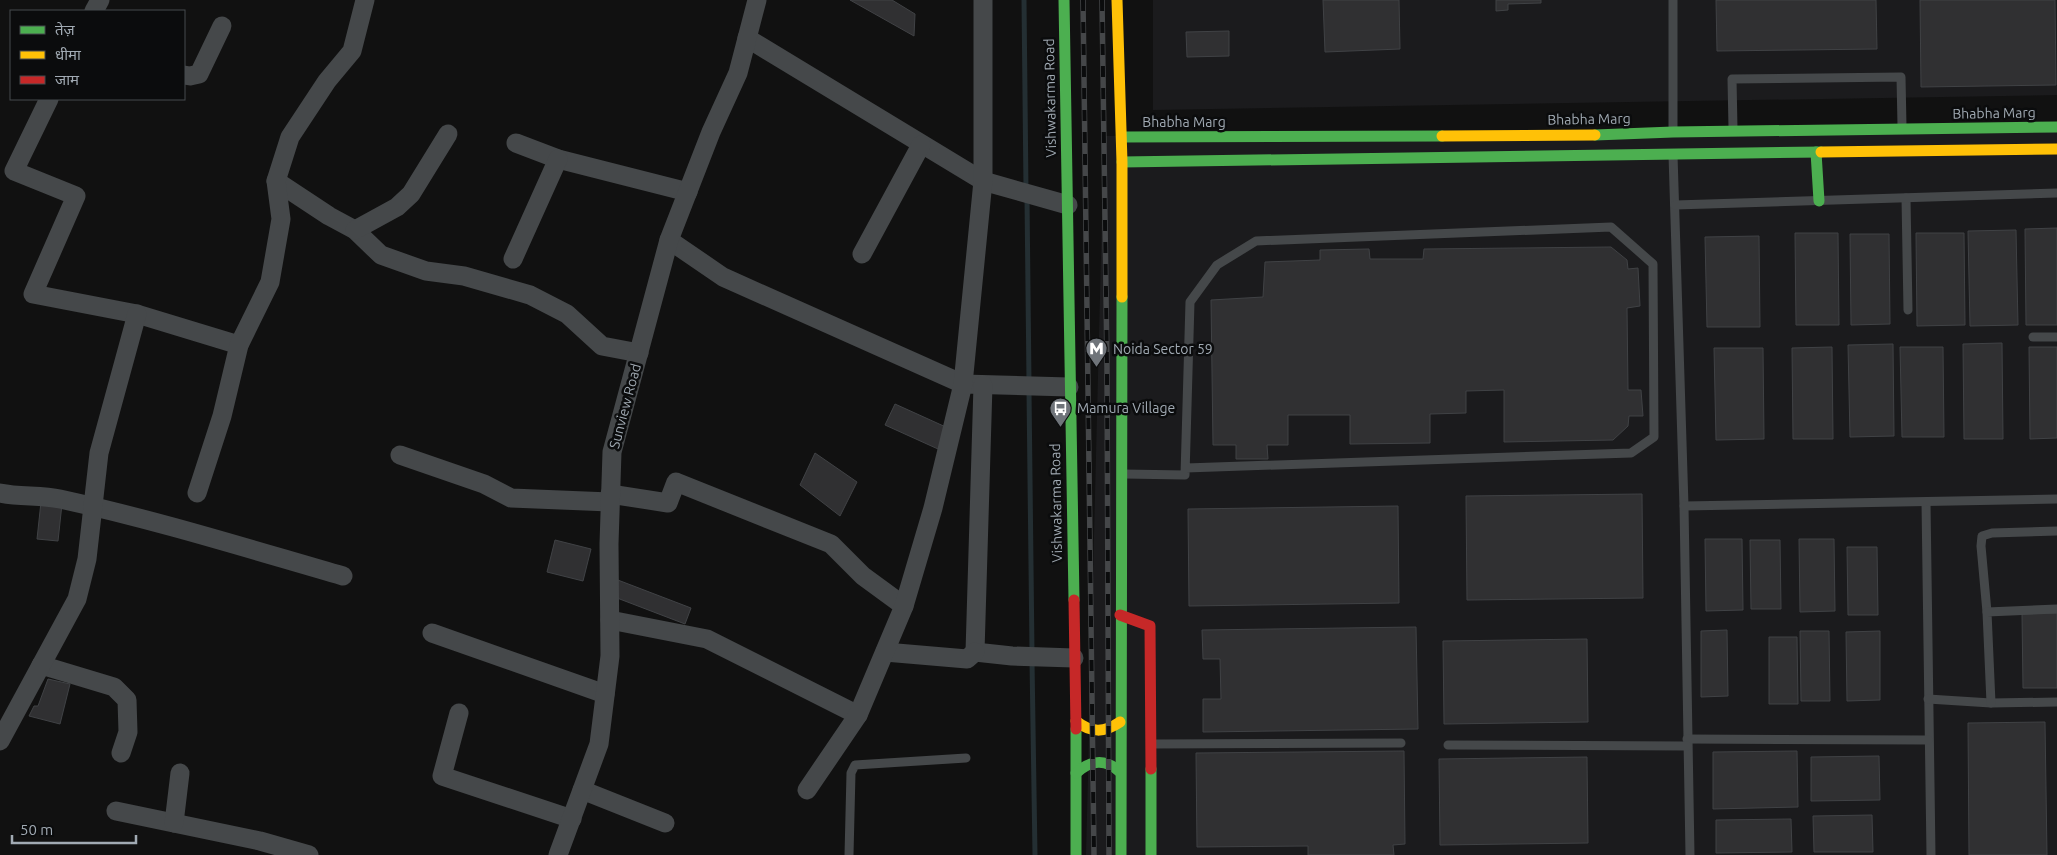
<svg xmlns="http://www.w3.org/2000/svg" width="2057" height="855" viewBox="0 0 2057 855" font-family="Ubuntu,'Noto Sans Devanagari',sans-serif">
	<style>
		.built { fill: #1b1b1d }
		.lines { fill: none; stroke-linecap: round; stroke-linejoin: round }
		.stream { stroke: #242f33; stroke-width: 5 }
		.building { fill: #303032; stroke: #404245 }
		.lane { stroke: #45484a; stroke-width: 9 }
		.street { stroke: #45484a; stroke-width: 19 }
		.fast { stroke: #4caf50; stroke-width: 11 }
		.slow { stroke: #ffc107; stroke-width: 11 }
		.jam { stroke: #c62828; stroke-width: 11 }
		.rail-casing { stroke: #454749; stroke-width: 5.5 }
		.rail { stroke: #0b0c0d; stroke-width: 4; stroke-dasharray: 11; stroke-linecap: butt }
		.labels { text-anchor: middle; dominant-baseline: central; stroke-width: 5; stroke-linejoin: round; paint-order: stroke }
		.street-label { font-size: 14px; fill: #a1aab3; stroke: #0b0c0d }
		.poi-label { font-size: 14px; fill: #a1aab3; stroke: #0b0c0d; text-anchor: start }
	</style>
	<rect width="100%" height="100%" fill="#111"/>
	<g class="built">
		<path d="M1153,0H2057V95L1153,110Z"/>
		<path d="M2057,126V855H1086L1104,136Z"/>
	</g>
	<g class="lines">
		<g class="stream">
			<path d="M1024,0L1026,190"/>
			<path d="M1027,198L1029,382"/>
			<path d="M1029,391L1032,652"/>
			<path d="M1032,661L1035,855"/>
		</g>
	</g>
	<g class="building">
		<path d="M850,0H892L915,14L914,36Z"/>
		<path d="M1323,0H1399L1400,49L1325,52Z"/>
		<path d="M1496,0H1541V3L1508,4V10L1496,11Z"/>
		<path d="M1716,0H1876L1877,49L1717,51Z"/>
		<path d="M1920,0H2055L2056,85L1921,87Z"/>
		<path d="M1229,31V56L1187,57L1186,32Z"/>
		<path d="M2057,228V325H2026L2025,229Z"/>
		<path d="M2016,230L2018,325L1970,326L1968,231Z"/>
		<path d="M1795,233H1838L1839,325H1796Z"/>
		<path d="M1916,233H1964L1965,325L1917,326Z"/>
		<path d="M1850,234H1889L1890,324L1851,325Z"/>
		<path d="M1759,236L1760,327H1707L1705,237Z"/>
		<path d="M1611,247L1627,260L1628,269L1638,268L1640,306L1627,308L1628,390H1641L1643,416H1629L1628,426L1613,440L1504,442V390L1466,391V413L1430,414V443L1350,444V415H1288V445H1267L1268,459H1236V445H1213L1211,300L1263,297L1265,262L1320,260V250L1369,249L1370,259H1423L1424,249Z"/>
		<path d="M2002,343L2003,439H1964L1963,344Z"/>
		<path d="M1893,344L1894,436L1850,437L1848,345Z"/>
		<path d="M1832,347L1833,439H1793L1792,348Z"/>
		<path d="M1900,347H1943L1944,437H1902Z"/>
		<path d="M2029,347H2057V438L2030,439Z"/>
		<path d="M1714,348H1763L1764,439L1716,440Z"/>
		<path d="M895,404L948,428L938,449L885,425Z"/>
		<path d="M815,453L857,482L840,516L800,485Z"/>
		<path d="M1642,494L1643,598L1467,600L1466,496Z"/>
		<path d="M41,502L62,504L58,541L37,539Z"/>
		<path d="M1398,506L1399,603L1189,606L1188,509Z"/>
		<path d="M1705,539H1742L1743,610L1706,611Z"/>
		<path d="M1799,539H1834L1835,611L1800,612Z"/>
		<path d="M555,540L591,549L583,581L547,572Z"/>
		<path d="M1750,540H1780L1781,609H1751Z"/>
		<path d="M1847,547H1877L1878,615H1848Z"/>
		<path d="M610,577L691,608L685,624L604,593Z"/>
		<path d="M2057,613V688H2023L2022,614Z"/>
		<path d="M1416,627L1418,729L1203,732V699H1221L1220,659H1203L1202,630Z"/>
		<path d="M1727,630L1728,696L1701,697V631Z"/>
		<path d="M1800,631H1829L1830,701H1801Z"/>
		<path d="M1880,631V700L1847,701L1846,632Z"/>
		<path d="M1769,637H1797L1798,704H1769Z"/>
		<path d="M1587,639L1588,722L1444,724L1443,641Z"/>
		<path d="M48,679L70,684L60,724L29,716L34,706H38Z"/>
		<path d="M2045,722L2047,855H1969L1968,723Z"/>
		<path d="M1404,751L1405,844L1393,845L1394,855H1308V846L1197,847L1196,753Z"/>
		<path d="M1797,751L1798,807L1713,809V752Z"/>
		<path d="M1879,756L1880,800L1811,801V757Z"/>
		<path d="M1587,757L1588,843L1440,845L1439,759Z"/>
		<path d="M1872,815L1873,852H1814L1813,816Z"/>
		<path d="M1791,819L1792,852L1716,853V820Z"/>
	</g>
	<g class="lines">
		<g class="lane">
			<path d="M1673,0V130"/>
			<path d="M1733,128L1732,79L1901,77L1902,126"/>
			<path d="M1673,155L1684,506L1690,855"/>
			<path d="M1906,198L1908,310"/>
			<path d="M1675,205L2057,193"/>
			<path d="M2033,337H2057"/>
			<path d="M1124,474L1185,475L1190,302L1217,265L1256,241L1611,227L1653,264L1654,437L1631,453L1186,468"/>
			<path d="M1926,502L1931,855"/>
			<path d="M1684,506L2057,499"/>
			<path d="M1987,612L1981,546L1982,536L1992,533L2057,531"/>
			<path d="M1928,699L1991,703L2057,702"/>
			<path d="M1991,703L1987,612L2057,609"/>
			<path d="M1687,739L1928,740"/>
			<path d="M1152,744L1401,743"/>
			<path d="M1448,745L1687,746"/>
			<path d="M849,855L851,773L855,765L966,758"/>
		</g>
		<g class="street">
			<path d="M94,11L100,0"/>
			<path d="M747,38L983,181L1068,205"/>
			<path d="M184,75L190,76L199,74L222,26"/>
			<path d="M49,99L14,171L76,196L33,294L137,314L239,345"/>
			<path d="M516,143L558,159L688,192"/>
			<path d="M276,181L329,216L355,230L381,255L426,271L464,276L530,295L567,314L602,346L639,353"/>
			<path d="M355,230L397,207L411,194L448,134"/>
			<path d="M669,240L723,277L963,384L1069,387"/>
			<path d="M862,254L921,145"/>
			<path d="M513,259L558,159"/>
			<path d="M983,385L975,652L1012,656L1074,658"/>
			<path d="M400,455L484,484L511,498L610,502"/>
			<path d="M0,493C20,497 41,495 60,499C156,520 249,549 343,576"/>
			<path d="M197,493L222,416L239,345L270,282L281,219L276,181L290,137L327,81L352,51L365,0"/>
			<path d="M610,494L668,503L676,482L831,544L863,576L904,606"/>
			<path d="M610,620L707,639L858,715"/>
			<path d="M432,633L605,694"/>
			<path d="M885,652L967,659L975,652"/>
			<path d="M41,665L114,687L127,700L128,732L121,753"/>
			<path d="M459,713L442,776L572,819"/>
			<path d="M0,741L77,599L87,559L99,453L137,314"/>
			<path d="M582,790L665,823"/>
			<path d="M807,790L858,715L904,606L933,508L963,384L983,181V0"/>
			<path d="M116,811L260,841L309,855"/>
			<path d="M174,823L180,773"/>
			<path d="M558,855L599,744L610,656L609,544L612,452L669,240L711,132L738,73L757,0"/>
		</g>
		<g class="fast">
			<path d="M1064,0L1074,600"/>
			<path d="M1595,135L1673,132L2057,127"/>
			<path d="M1122,137L1442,136"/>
			<path d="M1816,152L1819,201"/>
			<path d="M1122,162L1821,152"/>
			<path d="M1076,729V855"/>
			<path d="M1151,769V855"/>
			<path d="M1076,773C1091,760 1105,758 1120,772"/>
			<path d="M1121,855L1122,297"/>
		</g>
		<g class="slow">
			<path d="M1117,0L1122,162V297"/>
			<path d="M1442,136L1595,135"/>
			<path d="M1821,152L2057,149"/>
			<path d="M1076,721C1091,733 1104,733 1120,722"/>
		</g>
		<g class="jam">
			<path d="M1074,600L1076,729"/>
			<path d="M1120,615L1150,626L1151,769"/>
		</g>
		<defs>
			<g id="rail">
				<path d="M1083,0L1094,855"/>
				<path d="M1102,0L1107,367L1109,855"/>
			</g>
		</defs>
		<use href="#rail" class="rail-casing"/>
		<use href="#rail" class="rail"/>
	</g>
	<defs>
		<symbol id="metro-pin" viewBox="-11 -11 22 30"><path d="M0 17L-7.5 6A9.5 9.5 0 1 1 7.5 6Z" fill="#6f747a" stroke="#0b0c0d"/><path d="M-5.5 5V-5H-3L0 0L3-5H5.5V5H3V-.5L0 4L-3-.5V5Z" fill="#fff"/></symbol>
		<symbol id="bus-pin" viewBox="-11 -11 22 30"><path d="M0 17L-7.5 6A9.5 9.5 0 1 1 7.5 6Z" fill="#6f747a" stroke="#0b0c0d"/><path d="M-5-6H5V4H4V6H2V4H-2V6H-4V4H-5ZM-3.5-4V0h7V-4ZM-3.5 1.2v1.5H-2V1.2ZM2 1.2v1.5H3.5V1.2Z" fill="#fff"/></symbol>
	</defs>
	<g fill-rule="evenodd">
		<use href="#metro-pin" x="1084" y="336" width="25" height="34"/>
		<use href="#bus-pin" x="1048" y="396" width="25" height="34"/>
	</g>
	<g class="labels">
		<g class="street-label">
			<text transform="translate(1050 98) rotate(-91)">Vishwakarma Road</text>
			<text transform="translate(1994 113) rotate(-1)">Bhabha Marg</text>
			<text transform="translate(1589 119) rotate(-1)">Bhabha Marg</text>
			<text x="1184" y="122">Bhabha Marg</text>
			<text transform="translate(625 406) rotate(-75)">Sunview Road</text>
			<text transform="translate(1056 503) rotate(-91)">Vishwakarma Road</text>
		</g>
		<g class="poi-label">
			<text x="1113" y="349">Noida Sector 59</text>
			<text x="1077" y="408">Mamura Village</text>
		</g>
	</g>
	<rect x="10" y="10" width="175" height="90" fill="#0b0c0d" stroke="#474b4f"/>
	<rect x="20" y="26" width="25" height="8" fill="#4caf50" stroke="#474b4f"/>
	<text x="55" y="35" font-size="15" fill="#a1aab3">तेज़</text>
	<rect x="20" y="51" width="25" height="8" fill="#ffc107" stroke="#474b4f"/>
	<text x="55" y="60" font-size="15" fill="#a1aab3">धीमा</text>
	<rect x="20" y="76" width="25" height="8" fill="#c62828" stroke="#474b4f"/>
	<text x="55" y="85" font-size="15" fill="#a1aab3">जाम</text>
	<path d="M12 835v8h124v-8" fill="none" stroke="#a1aab3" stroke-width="2.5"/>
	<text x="20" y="835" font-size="15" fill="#a1aab3" stroke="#0b0c0d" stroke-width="4" paint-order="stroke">50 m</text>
</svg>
